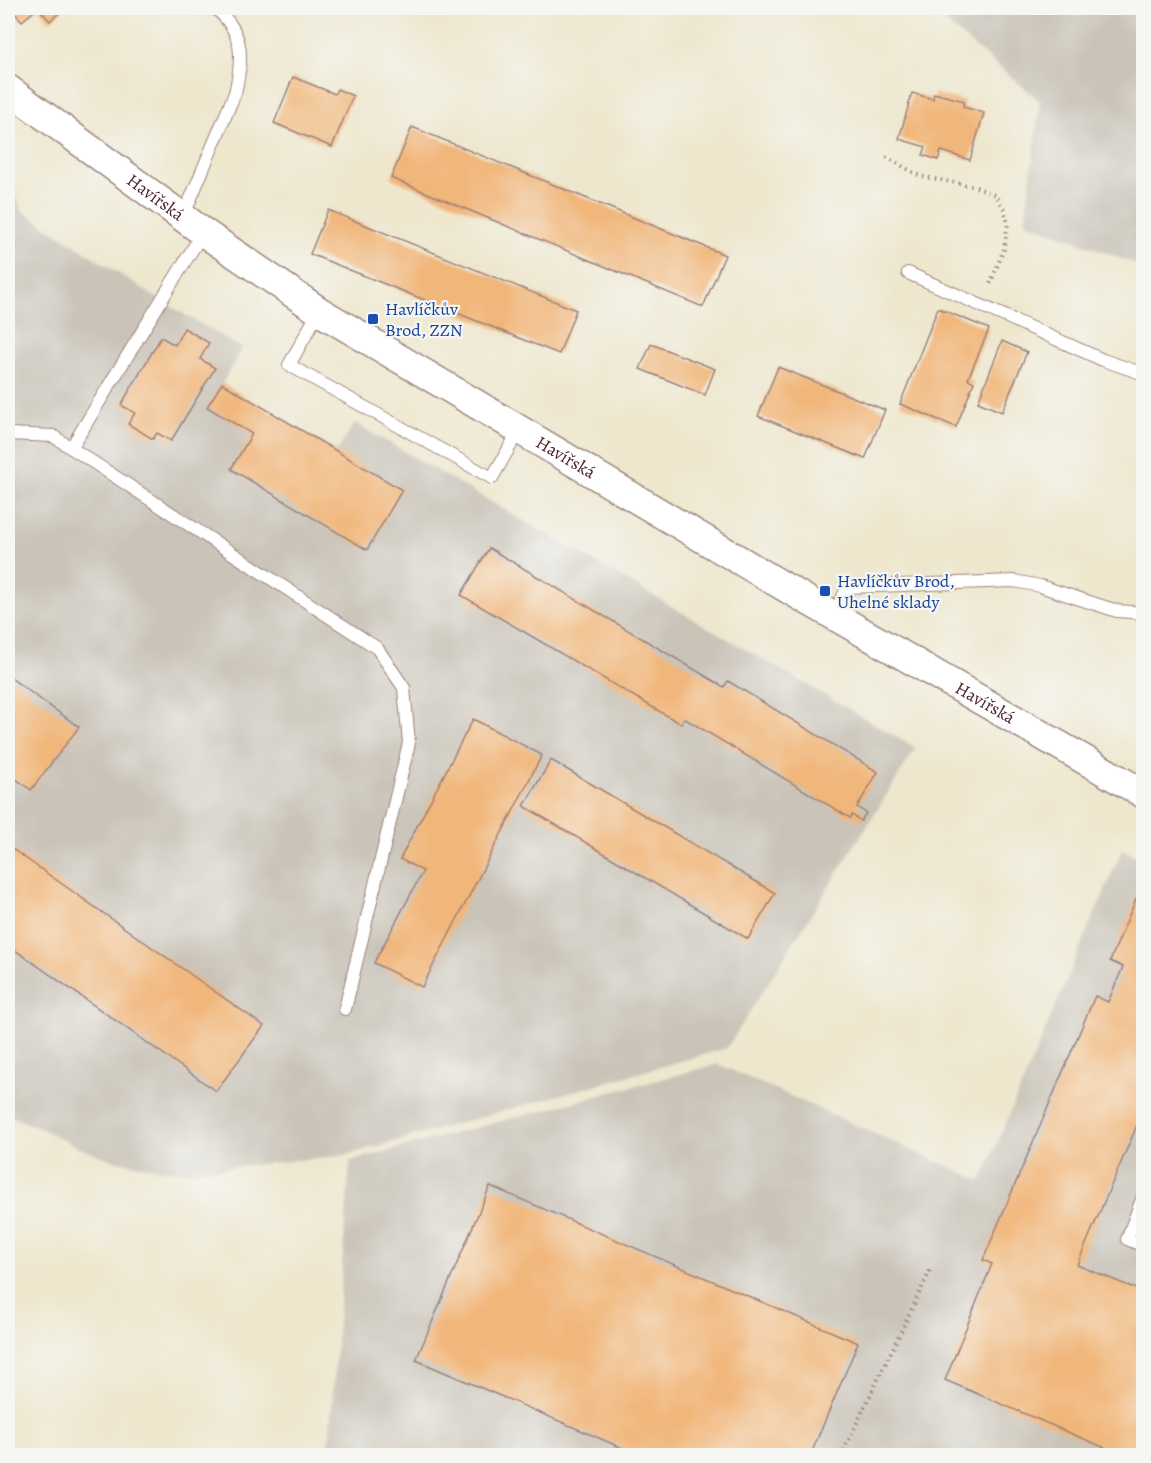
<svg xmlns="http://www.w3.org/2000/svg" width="1151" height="1463" viewBox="0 0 1151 1463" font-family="Alegreya,serif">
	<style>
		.industrial { fill: #c9c3b8 }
		.building { fill: #f1b679 }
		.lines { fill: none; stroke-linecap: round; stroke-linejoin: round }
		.service-casing { stroke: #9c837c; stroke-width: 14 }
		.tertiary-casing { stroke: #9c837c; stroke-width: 31 }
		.path { stroke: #9c837c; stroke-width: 4; stroke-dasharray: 1.5 4.5; stroke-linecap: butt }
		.service { stroke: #fff; stroke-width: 12 }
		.tertiary { stroke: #fff; stroke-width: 28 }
		.transit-dot { fill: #1a4fb4; stroke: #f6f6f2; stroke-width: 2 }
		.labels { text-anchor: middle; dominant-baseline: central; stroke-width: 4.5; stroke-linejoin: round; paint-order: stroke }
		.street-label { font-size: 18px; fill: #4a1f2b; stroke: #f6f6f2 }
		.transit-label { font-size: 18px; fill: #164399; stroke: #f6f6f2; text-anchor: start }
	</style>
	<rect width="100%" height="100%" fill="#f6f6f2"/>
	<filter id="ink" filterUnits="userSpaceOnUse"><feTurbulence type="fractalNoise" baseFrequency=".0167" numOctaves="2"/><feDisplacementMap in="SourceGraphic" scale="12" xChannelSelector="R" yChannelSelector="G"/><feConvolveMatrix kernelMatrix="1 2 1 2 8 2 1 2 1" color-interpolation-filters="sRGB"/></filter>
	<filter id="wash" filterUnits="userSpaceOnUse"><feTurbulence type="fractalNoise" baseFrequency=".008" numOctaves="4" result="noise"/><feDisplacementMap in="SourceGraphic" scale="24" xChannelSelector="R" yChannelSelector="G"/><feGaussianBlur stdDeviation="1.35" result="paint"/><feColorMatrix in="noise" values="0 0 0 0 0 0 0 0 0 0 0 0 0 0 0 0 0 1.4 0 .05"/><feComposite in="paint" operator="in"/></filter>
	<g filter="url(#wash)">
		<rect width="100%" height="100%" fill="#eee7ce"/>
		<g class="industrial">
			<path d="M928,8H1143V267L1025,222L1040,101Z"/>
			<path d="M8,179L22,211L160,300L242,348L222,384L337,451L355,423L916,748L727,1048L347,1155L195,1171L165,1170L112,1160L77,1147L40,1128L8,1115Z"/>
			<path d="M1122,850L1143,858V1455L328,1456L350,1161L718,1064L981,1181Z"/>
		</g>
		<g id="blocks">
			<g class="building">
				<path d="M10,8H38L22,21Z"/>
				<path d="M38,8H65L50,21Z"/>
				<path d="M293,77L335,94L337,89L353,96L332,147L274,123Z"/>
				<path d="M912,93L933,99L934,93L964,101L963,107L984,113L970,160L941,151L938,160L923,155L926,147L899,139Z"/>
				<path d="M412,127L725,255L703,307L391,178Z"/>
				<path d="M328,210L576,310L559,354L310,254Z"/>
				<path d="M938,308L989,329L968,379L974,382L956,427L900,404Z"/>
				<path d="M184,328L209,343L200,359L215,368L171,441L157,433L153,439L128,424L135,413L121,405L161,337L175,345Z"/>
				<path d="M1002,341L1027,352L1002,412L978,402Z"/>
				<path d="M651,344L715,369L705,395L640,369Z"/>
				<path d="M778,367L885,410L865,459L758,416Z"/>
				<path d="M222,383L402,490L367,550L231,469L252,434L207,407Z"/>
				<path d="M489,548L724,687L728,681L878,772L857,807L866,813L861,821L852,815L850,818L684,718L681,724L461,595Z"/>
				<path d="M8,676L79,727L31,790L8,773Z"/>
				<path d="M473,719L542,755L422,987L374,963L423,871L400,859Z"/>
				<path d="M551,760L775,893L748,939L524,806Z"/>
				<path d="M8,846L264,1026L216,1091L8,945Z"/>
				<path d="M1141,887L1144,888V1109L1077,1265L1144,1292V1456H1124L945,1380L992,1264L983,1260L1095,996L1108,1002L1123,967L1110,961Z"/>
				<path d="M490,1186L858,1343L810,1456H641L416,1360Z"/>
			</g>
		</g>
	</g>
	<g filter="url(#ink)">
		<use href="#blocks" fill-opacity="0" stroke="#9c837c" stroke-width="1.5"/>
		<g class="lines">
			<defs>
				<g id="service">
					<path d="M183,217L235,93C243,58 245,33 215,8"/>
					<path d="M908,273L1103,360L1144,374"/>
					<path d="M319,311L289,365L492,478L520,429"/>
					<path d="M8,434L53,436L377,648L404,688L409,743L345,1009"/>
					<path d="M71,448L203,232"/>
					<path d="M833,615L848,587L1014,581L1040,586L1117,611L1144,613"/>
					<path d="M1144,1194L1127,1239L1144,1246"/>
				</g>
				<g id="tertiary">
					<path id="s1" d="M8,89L203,232L319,311L805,599L1144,794"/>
				</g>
			</defs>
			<use href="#service" class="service-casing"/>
			<use href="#tertiary" class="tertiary-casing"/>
			<g class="path">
				<path d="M886,157L920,176L976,187L995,195L1004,209L1008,223L1004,249L989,287"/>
				<path d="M841,1456L931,1269"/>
			</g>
			<use href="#service" class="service"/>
			<use href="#tertiary" class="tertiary"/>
		</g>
	</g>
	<g class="transit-dot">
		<rect x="367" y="313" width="12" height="12" rx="3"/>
		<rect x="819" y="585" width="12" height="12" rx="3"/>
	</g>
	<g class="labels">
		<g class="street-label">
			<text stroke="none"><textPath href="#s1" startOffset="183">Havířská</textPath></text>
			<text stroke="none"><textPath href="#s1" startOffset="669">Havířská</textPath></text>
			<text stroke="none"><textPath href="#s1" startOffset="1155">Havířská</textPath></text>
		</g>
		<g class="transit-label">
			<text x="385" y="309">Havlíčkův<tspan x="385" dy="21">Brod, ZZN</tspan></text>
			<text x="837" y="581">Havlíčkův Brod,<tspan x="837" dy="21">Uhelné sklady</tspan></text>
		</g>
	</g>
	<rect width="1151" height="1463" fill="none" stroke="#f6f6f2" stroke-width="30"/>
</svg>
